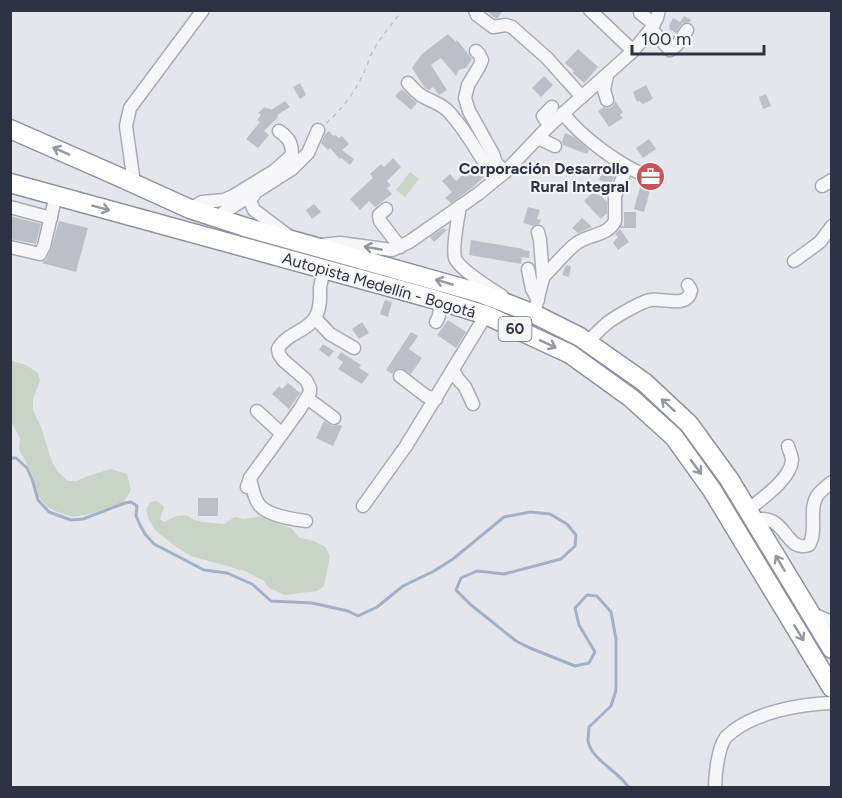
<svg xmlns="http://www.w3.org/2000/svg" width="842" height="798" viewBox="0 0 842 798" font-family="Figtree,sans-serif">
	<style>
		.green { fill: #c8d4c6 }
		.lines { fill: none; stroke-linecap: round; stroke-linejoin: round }
		.stream { stroke: #a3b0c8; stroke-width: 3 }
		.building { fill: #bcbfc7 }
		.minor-casing { stroke: #a9acb5; stroke-width: 15 }
		.highway-casing { stroke: #8d92a0; stroke-width: 21 }
		.path { stroke: #bec0c6; stroke-width: 1.5; stroke-dasharray: 4.5 4.5; stroke-linecap: butt }
		.minor { stroke: #f7f7f9; stroke-width: 12 }
		.highway { stroke: #fff; stroke-width: 18 }
		.oneway { stroke: #9698a0 }
		.oneway2 { stroke: #92949e }
		.labels { text-anchor: middle; dominant-baseline: central; stroke-width: 4.5; stroke-linejoin: round; paint-order: stroke }
		.shield { fill: #f4f5f8; stroke: #696c79; stroke-width: 1.5 }
		.shield-label { font-size: 15px; font-weight: bold; fill: #2d3242 }
		.poi-label { font-size: 16px; font-weight: bold; fill: #2d3242; stroke: #f4f5f8; text-anchor: end }
		.street-label { font-size: 16px; fill: #2d3242; stroke: #f4f5f8 }
	</style>
	<rect width="100%" height="100%" fill="#e4e6eb"/>
	<g class="green">
		<path d="M410,172L419,179L405,197L396,190Z"/>
		<path d="M11,359L13,361L26,365L38,373L40,381L33,399V410L41,427L52,462L58,472L68,481H77L88,476L111,469L127,474L131,490L124,502L93,513L73,517L55,511L47,506L41,500L37,493L33,476L19,449L20,438L14,427L11,422Z"/>
		<path d="M157,501L164,507L160,519L164,522L176,516L186,515L194,520L203,522L224,524L235,517L243,519L265,516L280,525L291,528L300,538L314,541L325,547L330,556L324,586L317,591L285,595L269,588L264,581L245,571L191,556L175,546L156,531L149,520L146,510L150,502Z"/>
	</g>
	<g class="lines">
		<path class="stream" d="M10,458H16L27,468L32,479L38,500L49,512L71,520L83,519L125,503L131,502L137,506L136,516L140,525L145,534L154,544L204,570L227,573L252,584L271,601L312,603L348,611L358,616L377,607L403,586L434,571L453,559L504,517L530,512L550,514L567,524L576,535L575,546L561,559L504,574L477,571L461,578L456,590L471,605L516,641L530,648L575,666L589,663L595,652L579,625L575,608L587,595L597,596L611,612L616,639V690L611,706L589,727C589,731 588,737 588,741C592,761 618,770 629,788"/>
	</g>
	<g class="building">
		<path d="M485,10H503L498,18H495Z"/>
		<path d="M684,16L691,20L690,22L682,23L676,33L669,29L670,27L669,26L673,18L680,22Z"/>
		<path d="M448,34L456,42L457,40L472,59L466,68L459,70L456,76L441,58L431,65L447,90L439,95L433,87L429,90L425,88L412,68L422,54Z"/>
		<path d="M578,49L598,67L584,83L573,73L574,71L565,63Z"/>
		<path d="M544,76L553,85L541,97L532,88Z"/>
		<path d="M300,83L306,95L300,99L293,87Z"/>
		<path d="M646,85L653,99L643,104L639,101L637,102L633,92Z"/>
		<path d="M402,89L417,103L411,110L395,96Z"/>
		<path d="M766,94L771,106L763,109L759,97Z"/>
		<path d="M285,101L290,107L277,115L278,117L264,131L269,135L258,148L246,139L260,122L257,120L261,115L258,113L265,107L268,109L269,108L271,110Z"/>
		<path d="M615,101L623,112L620,115L623,118L609,127L598,111L604,107L609,108L613,106Z"/>
		<path d="M329,131L333,136L335,135L339,138L342,136L349,144L342,150L354,159L350,165L341,158L340,159L330,148L328,150L321,143L325,134Z"/>
		<path d="M565,133L574,137L589,150L587,154L563,145L562,141Z"/>
		<path d="M649,139L656,149L643,158L636,148Z"/>
		<path d="M393,158L401,167L387,181L391,185L387,188L392,194L375,207L369,201L360,210L350,199L373,178L370,174L381,164L384,167Z"/>
		<path d="M474,165L484,177L472,188L451,203L445,198L452,192L442,181L450,174L456,181Z"/>
		<path d="M613,168L617,170L611,184L599,180L602,172L611,175Z"/>
		<path d="M652,173L657,176L651,187L644,212L634,209L641,184L649,181L652,178Z"/>
		<path d="M595,190L607,202V213L601,219L584,201Z"/>
		<path d="M314,204L321,212L312,219L306,210Z"/>
		<path d="M528,207L540,210L537,219L541,220L539,224L533,226L523,223Z"/>
		<path d="M624,212H636V228H620L622,225L624,227Z"/>
		<path d="M10,216L41,224L36,244L10,239Z"/>
		<path d="M582,218L592,227L578,233L572,228Z"/>
		<path d="M59,221L88,228L76,272L42,263L47,258L51,249Z"/>
		<path d="M444,228L447,230L434,242L430,237Z"/>
		<path d="M620,229L629,242L618,250L613,243L618,237L615,234Z"/>
		<path d="M471,240L524,249L523,250L530,251L529,258L522,257L521,264L469,255Z"/>
		<path d="M566,265L571,266L569,277L562,275Z"/>
		<path d="M385,300L392,302L388,317L380,314Z"/>
		<path d="M448,320L466,332L456,348L437,335Z"/>
		<path d="M362,322L369,333L359,339L352,329Z"/>
		<path d="M411,332L418,336L409,349L422,358L411,374L400,368L394,371L392,374L386,370Z"/>
		<path d="M323,344L334,351L329,357L319,350Z"/>
		<path d="M341,352L361,365L359,368L369,374L362,384L338,369L343,362L337,358Z"/>
		<path d="M288,383L300,393L289,409L272,394L279,386L282,389Z"/>
		<path d="M324,421L332,426L339,425L342,426L333,446L316,438Z"/>
		<rect x="198" y="498" width="20" height="18"/>
	</g>
	<g class="lines">
		<defs>
			<g id="minor">
				<path d="M475,10L477,15L493,27L506,25L512,27L547,58L582,97"/>
				<path d="M590,10L633,51"/>
				<path d="M640,13L654,24"/>
				<path d="M651,29L670,50C678,46 683,37 687,30"/>
				<path d="M476,51L479,54L482,60L479,67L468,85L465,98L469,111L493,154L496,163L505,172"/>
				<path d="M607,76L604,90L607,100"/>
				<path d="M408,83C413,88 417,93 422,96C431,101 439,103 447,110C467,130 479,157 496,179"/>
				<path d="M563,113C581,137 617,163 644,175"/>
				<path d="M549,126L543,116L552,107"/>
				<path d="M538,138L555,146"/>
				<path d="M134,183L126,126L130,108L203,10"/>
				<path d="M822,186L832,180"/>
				<path d="M255,193L250,201L254,210L290,237"/>
				<path d="M460,206C458,218 452,247 455,258C459,269 491,289 502,296"/>
				<path d="M10,207L51,218"/>
				<path d="M190,209L202,202L224,200L233,196L274,171L292,155C292,143 289,138 279,131"/>
				<path d="M386,209L379,215L380,221L400,247"/>
				<path d="M215,218L292,169L308,153L318,130"/>
				<path d="M538,232L540,240L543,278"/>
				<path d="M321,245L340,243L392,250L409,242L478,194L505,172L549,126L633,51L651,29L657,18L659,10"/>
				<path d="M10,247L40,254L44,246L56,195"/>
				<path d="M794,261L820,242L832,226"/>
				<path d="M528,269L532,289L538,300"/>
				<path d="M534,314L543,278L546,274C555,265 568,249 577,243C589,234 608,236 615,221V196L627,167"/>
				<path d="M315,318L330,334L354,348"/>
				<path d="M436,322C441,314 440,309 437,300"/>
				<path d="M588,342C593,337 599,330 605,325C611,319 642,301 651,300C664,298 688,309 691,290L688,285"/>
				<path d="M453,370L458,379L465,387L473,404"/>
				<path d="M400,376L426,396L436,399"/>
				<path d="M307,398L334,418"/>
				<path d="M257,411L282,434"/>
				<path d="M250,478C252,487 254,499 260,506C270,516 292,519 306,521"/>
				<path d="M247,487L250,478L300,409L310,392V388L306,380L283,360L279,354L278,349C286,333 309,331 316,316C321,307 320,297 320,288C321,281 323,275 324,269"/>
				<path d="M363,506L406,446L486,315"/>
				<path d="M748,510C761,499 791,479 792,460C792,456 789,450 788,446"/>
				<path d="M754,520C787,512 785,554 809,545C818,530 808,511 817,496C820,491 827,486 832,482"/>
				<path d="M810,613L832,622"/>
				<path d="M715,788C715,775 718,747 726,737C728,735 731,733 733,731C758,712 800,704 832,703"/>
			</g>
			<g id="highway">
				<path d="M10,129L115,175L190,209L245,227L480,293L534,314L580,337L644,382L689,424L729,479L832,649"/>
				<path d="M10,183L437,300L486,315L570,354L631,398L674,437L712,490L832,688"/>
			</g>
		</defs>
		<use href="#minor" class="minor-casing"/>
		<use href="#highway" class="highway-casing"/>
		<path class="path" d="M326,123C342,110 357,89 365,70C368,65 369,58 372,53C380,37 392,25 402,10"/>
		<use href="#minor" class="minor"/>
		<use href="#highway" class="highway"/>
	</g>
	<defs><path id="oneway-shaft" d="M-6 0H5M1.5-3L5.5 0L1.5 3" fill="none" stroke-width="1.6" stroke-linecap="round" stroke-linejoin="round" transform="scale(1.5)"/></defs>
	<g class="oneway">
		<use href="#oneway-shaft" transform="translate(61 151) rotate(-156)"/>
		<use href="#oneway-shaft" transform="translate(101 208) rotate(15)"/>
		<use href="#oneway-shaft" transform="translate(444 282) rotate(-164)"/>
		<use href="#oneway-shaft" transform="translate(548 344) rotate(25)"/>
		<use href="#oneway-shaft" transform="translate(668 405) rotate(-138)"/>
		<use href="#oneway-shaft" transform="translate(696 467) rotate(54)"/>
		<use href="#oneway-shaft" transform="translate(780 563) rotate(-121)"/>
		<use href="#oneway-shaft" transform="translate(799 633) rotate(59)"/>
	</g>
	<use class="oneway2" href="#oneway-shaft" transform="translate(373 248) rotate(-170)"/>
	<defs>
		<symbol id="office-disc" viewBox="-11 -11 22 22"><circle r="9.5" fill="#c45558" stroke="#f4f5f8"/><path d="M-6-3h4V-5.5h4V-3h4V5H-6ZM-1-4.5V-3h2v-1.5ZM-6 0V1H6V0Z" fill="#fff"/></symbol>
	</defs>
	<g fill-rule="evenodd">
		<use href="#office-disc" x="634" y="160" width="33" height="33"/>
	</g>
	<g class="labels">
		<rect class="shield" x="498.5" y="317" width="33" height="24" rx="4.5"/>
		<g class="shield-label">
			<text x="515" y="329">60</text>
		</g>
		<g class="poi-label">
			<text x="629" y="168">Corporación Desarrollo<tspan x="629" dy="18">Rural Integral</tspan></text>
		</g>
		<g class="street-label">
			<text transform="translate(379 285) rotate(16)">Autopista Medellín - Bogotá</text>
		</g>
	</g>
	<rect width="842" height="798" fill="none" stroke="#2d3242" stroke-width="24"/>
	<path d="M632 45v9h132v-9" fill="none" stroke="#2d3242" stroke-width="3"/>
	<text x="641" y="45" font-size="18" fill="#2d3242" stroke="#f4f5f8" stroke-width="4.5" paint-order="stroke">100 m</text>
</svg>
